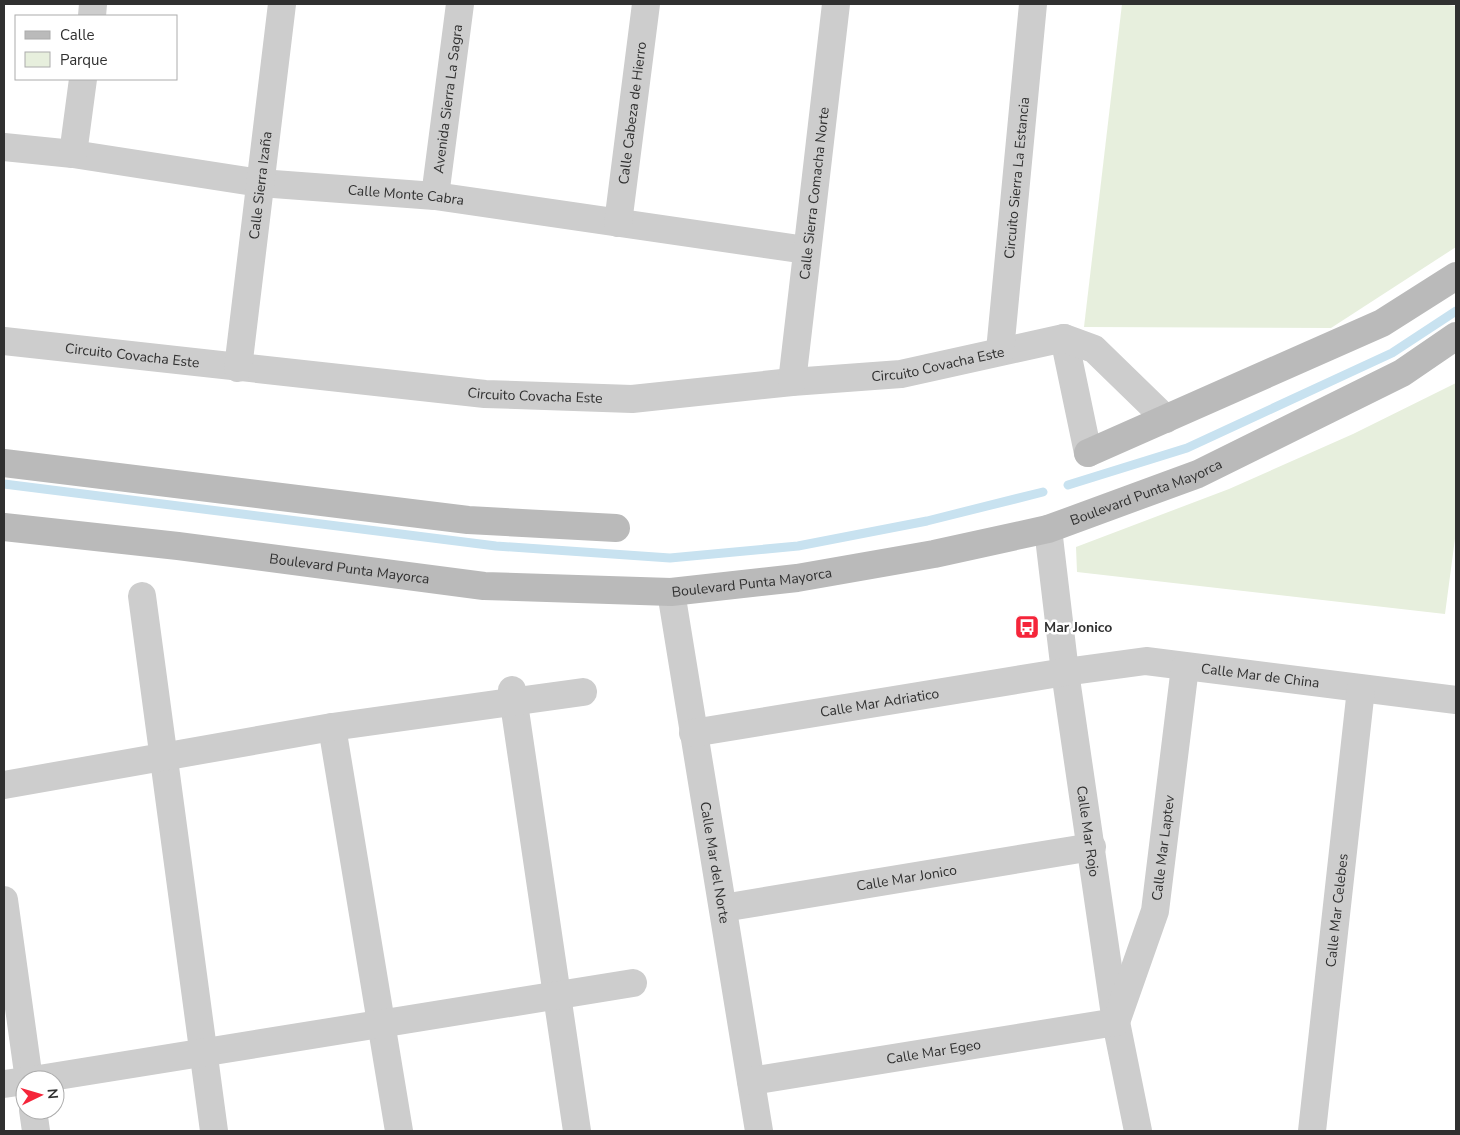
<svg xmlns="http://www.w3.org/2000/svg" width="1460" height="1135" viewBox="0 0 1460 1135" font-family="'Nunito Sans',sans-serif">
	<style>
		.green { fill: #e7efdd }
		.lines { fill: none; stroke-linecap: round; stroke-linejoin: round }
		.stream { stroke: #c8e2f0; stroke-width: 9 }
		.street { stroke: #cdcdcd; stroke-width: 28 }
		.secondary { stroke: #bababa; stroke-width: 28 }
		.labels { text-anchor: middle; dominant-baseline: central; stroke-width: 5; stroke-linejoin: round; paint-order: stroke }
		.street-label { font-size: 14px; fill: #303030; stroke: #fff }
		.poi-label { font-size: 14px; font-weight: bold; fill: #303030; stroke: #fff; text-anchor: start }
	</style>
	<rect width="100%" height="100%" fill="#fff"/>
	<g class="green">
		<path d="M1122,4H1441L1456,6V247L1331,328L1084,327Z"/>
		<path d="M1456,383V531L1445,614L1077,572L1076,547L1229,489L1353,434Z"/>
	</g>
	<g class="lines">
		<g class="stream">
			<path d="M4,484L496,546L670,558L798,546L927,521L1043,492"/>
			<path d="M1068,485L1187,448L1392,353L1456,311"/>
		</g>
		<g class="street">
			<path d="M92,16L93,4"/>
			<path id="s1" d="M4,147L73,154L260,183L435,196L806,250"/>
			<path d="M73,154L83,79"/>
			<path id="s2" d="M435,196L460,4"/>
			<path id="s3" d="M618,223L646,4"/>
			<path d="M1064,338L1088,453"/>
			<path id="s4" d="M4,341L485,394L632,399L792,382L901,374L1064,338L1094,349L1166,419"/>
			<path id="s5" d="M1000,351L1033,4"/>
			<path id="s6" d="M238,368L282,4"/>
			<path id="s7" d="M792,382L836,4"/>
			<path id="s8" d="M1048,529L1065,672L1116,1022L1138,1131"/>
			<path id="s9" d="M671,592L759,1131"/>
			<path d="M142,596L214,1131"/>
			<path d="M512,690L577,1131"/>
			<path d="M332,727L399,1131"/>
			<path id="s10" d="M693,733L1065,672L1146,661L1456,700"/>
			<path d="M4,785L332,727L583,692"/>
			<path d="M4,900L29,1080"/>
			<path id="s11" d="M723,908L1092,847"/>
			<path d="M33,1080L633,983"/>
			<path id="s12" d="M751,1081L1116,1022L1155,911L1185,667"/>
			<path d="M4,1084L25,1081"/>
			<path d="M33,1110L36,1131"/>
			<path id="s13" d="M1312,1131L1361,689"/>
		</g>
		<g class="secondary">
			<path d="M1088,453L1382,323L1456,276"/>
			<path d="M4,463L468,520L616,528"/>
			<path id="s14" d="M4,527L178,546L484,586L671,592L797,578L934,554L1048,529L1198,474L1402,373L1456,336"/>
		</g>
	</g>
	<defs>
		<symbol id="bus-square" viewBox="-11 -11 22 22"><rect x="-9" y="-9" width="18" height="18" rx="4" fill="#f5253a" stroke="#fff"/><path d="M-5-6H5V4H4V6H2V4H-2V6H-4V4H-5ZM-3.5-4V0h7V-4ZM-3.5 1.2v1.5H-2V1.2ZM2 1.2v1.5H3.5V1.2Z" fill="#fff"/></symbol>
	</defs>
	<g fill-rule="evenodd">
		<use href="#bus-square" x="1013" y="613" width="28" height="28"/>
	</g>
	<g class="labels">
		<g class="street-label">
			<text stroke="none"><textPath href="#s2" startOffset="98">Avenida Sierra La Sagra</textPath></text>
			<text stroke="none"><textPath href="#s3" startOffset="111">Calle Cabeza de Hierro</textPath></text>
			<text stroke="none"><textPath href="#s5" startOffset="174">Circuito Sierra La Estancia</textPath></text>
			<text stroke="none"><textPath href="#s6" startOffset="184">Calle Sierra Izaña</textPath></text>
			<text stroke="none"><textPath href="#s7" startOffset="190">Calle Sierra Comacha Norte</textPath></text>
			<text stroke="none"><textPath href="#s1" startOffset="405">Calle Monte Cabra</textPath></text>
			<text stroke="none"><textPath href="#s4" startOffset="129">Circuito Covacha Este</textPath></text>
			<text stroke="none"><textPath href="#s4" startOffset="939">Circuito Covacha Este</textPath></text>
			<text stroke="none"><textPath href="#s4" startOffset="534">Circuito Covacha Este</textPath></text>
			<text stroke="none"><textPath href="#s14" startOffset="1158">Boulevard Punta Mayorca</textPath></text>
			<text stroke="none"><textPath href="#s14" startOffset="348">Boulevard Punta Mayorca</textPath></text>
			<text stroke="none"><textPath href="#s14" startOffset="752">Boulevard Punta Mayorca</textPath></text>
			<text stroke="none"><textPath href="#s10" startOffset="574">Calle Mar de China</textPath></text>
			<text stroke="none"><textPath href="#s10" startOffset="189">Calle Mar Adriatico</textPath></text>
			<text stroke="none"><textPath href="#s8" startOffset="305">Calle Mar Rojo</textPath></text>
			<text stroke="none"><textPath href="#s12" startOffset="551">Calle Mar Laptev</textPath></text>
			<text stroke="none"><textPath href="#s9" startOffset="274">Calle Mar del Norte</textPath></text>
			<text stroke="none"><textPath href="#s11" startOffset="186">Calle Mar Jonico</textPath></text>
			<text stroke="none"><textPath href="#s13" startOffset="222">Calle Mar Celebes</textPath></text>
			<text stroke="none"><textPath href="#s12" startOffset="185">Calle Mar Egeo</textPath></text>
		</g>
		<g class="poi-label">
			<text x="1044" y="627">Mar Jonico</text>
		</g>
	</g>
	<rect width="1460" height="1135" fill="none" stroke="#303030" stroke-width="10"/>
	<rect x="15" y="15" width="162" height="65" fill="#ffffff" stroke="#acacac"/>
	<rect x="25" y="31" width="25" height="8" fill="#bababa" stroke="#acacac"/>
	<text x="60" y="40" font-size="15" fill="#303030">Calle</text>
	<rect x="25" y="52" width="25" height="15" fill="#e7efdd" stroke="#acacac"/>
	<text x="60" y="65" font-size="15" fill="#303030">Parque</text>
	<g transform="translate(40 1095) rotate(85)"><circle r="24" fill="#ffffff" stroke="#acacac"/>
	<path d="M0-4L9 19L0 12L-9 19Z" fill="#f5253a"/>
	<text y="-8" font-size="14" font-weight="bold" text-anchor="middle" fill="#303030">N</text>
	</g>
</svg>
